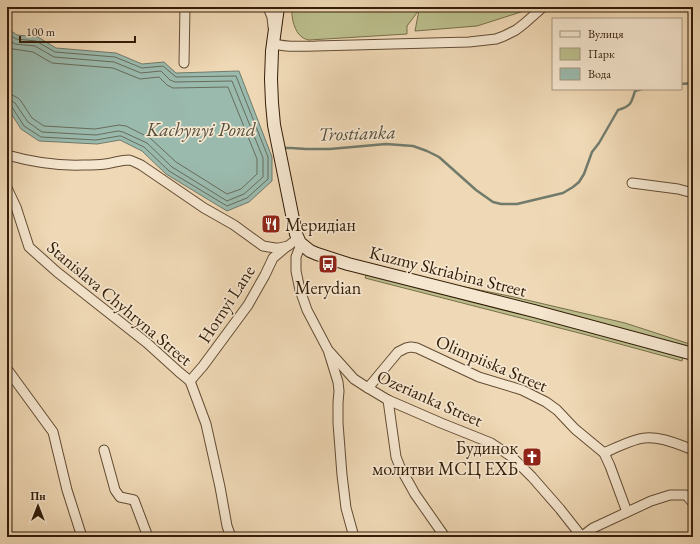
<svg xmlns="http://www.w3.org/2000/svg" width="700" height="544" viewBox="0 0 700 544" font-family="'EB Garamond',serif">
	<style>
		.green { fill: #bbbe8c; stroke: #786e4a }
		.water { fill: #9abaae; stroke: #717b6c }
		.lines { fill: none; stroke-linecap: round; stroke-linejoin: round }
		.shore { stroke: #676c5b; stroke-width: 1 }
		.stream { stroke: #717b6c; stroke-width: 2.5 }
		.minor-casing { stroke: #634c33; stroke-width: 11 }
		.tertiary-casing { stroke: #634c33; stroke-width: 13 }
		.secondary-casing { stroke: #341d08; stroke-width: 14 }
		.minor { stroke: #f5e6cf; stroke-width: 9 }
		.tertiary { stroke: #f5e6cf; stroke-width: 11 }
		.secondary { stroke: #f5e6cf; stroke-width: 12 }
		.labels { text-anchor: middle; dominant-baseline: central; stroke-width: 3.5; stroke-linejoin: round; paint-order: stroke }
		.poi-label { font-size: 18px; fill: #341d08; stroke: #f5e6cf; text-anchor: start }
		.street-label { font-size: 18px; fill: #341d08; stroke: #f5e6cf }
		.water-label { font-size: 19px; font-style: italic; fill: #534c3a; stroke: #f5e6cf }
	</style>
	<rect width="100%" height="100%" fill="#efd8b5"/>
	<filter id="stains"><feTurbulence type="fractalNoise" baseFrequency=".005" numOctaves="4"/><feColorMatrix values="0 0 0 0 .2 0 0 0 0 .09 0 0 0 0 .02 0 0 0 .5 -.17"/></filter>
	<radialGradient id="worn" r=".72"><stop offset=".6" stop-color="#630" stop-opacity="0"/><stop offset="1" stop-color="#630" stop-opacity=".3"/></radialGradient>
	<g class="green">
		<path d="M292,7H527L524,11L477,26L415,31L419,10L407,26V34L309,40C295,38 291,19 292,7Z"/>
		<path d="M367,272L684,354L682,361L583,334L365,278Z"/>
		<path d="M460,286L514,297L625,323L693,345V349Z"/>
	</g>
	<path class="water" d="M7,28L17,35L38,37L56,48L116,53L142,64L164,62L176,73L239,71L272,157V181L249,202L227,211L166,174L142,151L120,140L97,144L39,141L21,129L7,107Z"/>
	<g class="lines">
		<g class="shore">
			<path d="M7,33L16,39L36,41L55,52L115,57L142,68L163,66L176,77L236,76L268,157V179L247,198L227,206L169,171L144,147L121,136H119L96,140L41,137L24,126L12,107L7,105"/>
			<path d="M7,39L15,44L35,46L54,57L114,62L141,73L161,71L170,80L175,82L232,81L263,158V177L244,194L227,201L172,167L147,143L123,132L118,131L96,135L42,132L28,122L15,103L12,101L7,100"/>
			<path d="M7,46L13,49L33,52L52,63L113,68L140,79L159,77L167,85L173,88L228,87L257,159V174L241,189L227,194L176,162L150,138L126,126L119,125L95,129L44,126L32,118L21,101L18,98L12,95L7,94"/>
		</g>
		<g class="stream">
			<path d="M681,84L693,83"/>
			<path d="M284,148H291L306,149H330L386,144L413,146L427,151L439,157L476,190L493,202L501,204H517L563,193L573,187L579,182L584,174L592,152L599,143L618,110C631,106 631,104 635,91L642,89"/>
		</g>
		<defs>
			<g id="minor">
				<path d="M273,43C284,48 303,46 316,46L469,42L496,39L504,36L516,30L525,23L543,7"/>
				<path d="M184,63L185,7"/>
				<path d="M7,155C32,162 58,166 83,165C90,165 98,165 105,164C113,163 121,160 129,160C133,161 137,163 141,165L204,208L234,225L263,246L275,248H279L288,246L297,239"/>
				<path d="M632,183L678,189L693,193"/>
				<path d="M7,188L16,207L29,247L57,272L147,343L179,372L190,381L206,424L220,487L227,526L231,537"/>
				<path d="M301,244L296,257V271L300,290L307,310L328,350L354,379L368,388L388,400L441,423L491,443L512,457L532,477L560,509L582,537"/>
				<path d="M329,353L338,382L339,391L338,403V423L342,475L346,508L354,537"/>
				<path d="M7,369L53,432L67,490L82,537"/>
				<path d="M190,381L203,366L248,305L265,275L273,258L286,247"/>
				<path d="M368,388L398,352L406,348L411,347L417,348L479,377L522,390L546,402L557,410L575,429L604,453L610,466L627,512"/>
				<path d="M388,400L396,457L400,467L415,494L445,537"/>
				<path d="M104,450L115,490L120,497L134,500L148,537"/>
				<path d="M604,453C615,448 627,442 639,439C655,434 678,444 693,450"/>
				<path d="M581,537L593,528L651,501L670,495H686L693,503"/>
			</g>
			<path id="tertiary" d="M269,7L273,17L274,27"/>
			<path id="secondary" d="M278,7L272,51L271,79L272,103L274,125L296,234L300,243L310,251L317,254L348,264L534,311L693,354"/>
		</defs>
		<use href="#minor" class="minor-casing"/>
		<use href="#tertiary" class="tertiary-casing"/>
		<use href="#secondary" class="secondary-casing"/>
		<use href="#minor" class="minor"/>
		<use href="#tertiary" class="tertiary"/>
		<use href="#secondary" class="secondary"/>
	</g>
	<defs>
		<symbol id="restaurant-square" viewBox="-11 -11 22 22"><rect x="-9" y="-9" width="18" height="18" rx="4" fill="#8f2418" stroke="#f5e6cf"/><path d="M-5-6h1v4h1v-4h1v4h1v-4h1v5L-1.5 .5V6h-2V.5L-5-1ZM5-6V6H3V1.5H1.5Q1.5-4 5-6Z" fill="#fff"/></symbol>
		<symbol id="bus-square" viewBox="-11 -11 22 22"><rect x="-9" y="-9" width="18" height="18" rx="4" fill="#8f2418" stroke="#f5e6cf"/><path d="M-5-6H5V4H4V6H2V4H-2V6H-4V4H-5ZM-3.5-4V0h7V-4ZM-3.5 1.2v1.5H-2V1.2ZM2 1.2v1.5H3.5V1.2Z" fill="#fff"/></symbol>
		<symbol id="church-square" viewBox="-11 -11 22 22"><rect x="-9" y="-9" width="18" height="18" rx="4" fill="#8f2418" stroke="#f5e6cf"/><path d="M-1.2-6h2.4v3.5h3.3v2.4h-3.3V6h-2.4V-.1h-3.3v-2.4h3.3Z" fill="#fff"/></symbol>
	</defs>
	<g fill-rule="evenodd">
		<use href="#restaurant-square" x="260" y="213" width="22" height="22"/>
		<use href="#bus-square" x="317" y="253" width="22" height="22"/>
		<use href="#church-square" x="521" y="446" width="22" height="22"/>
	</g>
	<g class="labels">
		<g class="poi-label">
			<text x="285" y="224">Меридіан</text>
			<text x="328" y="287" text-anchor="middle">Merydian</text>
			<text x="518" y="447" text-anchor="end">Будинок<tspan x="518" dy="21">молитви МСЦ ЕХБ</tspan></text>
		</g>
		<g class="street-label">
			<text transform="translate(448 271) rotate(14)">Kuzmy Skriabina Street</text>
			<text transform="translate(120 303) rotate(40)">Stanislava Chyhryna Street</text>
			<text transform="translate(226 304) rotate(-57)">Hornyi Lane</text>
			<text transform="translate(492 363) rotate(23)">Olimpiiska Street</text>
			<text transform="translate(430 398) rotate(24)">Ozerianka Street</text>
		</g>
		<g class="water-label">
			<text x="201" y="129">Kachynyi Pond</text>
			<text transform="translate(357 133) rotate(-2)">Trostianka</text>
		</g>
	</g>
	<rect width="700" height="544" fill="none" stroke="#efd8b5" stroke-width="24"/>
	<rect x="8" y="8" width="684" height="528" fill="none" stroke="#341d08" stroke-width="2"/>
	<rect x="12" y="12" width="676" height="520" fill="none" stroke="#341d08"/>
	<rect x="552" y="18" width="130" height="72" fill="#f5e6cf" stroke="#a8967f"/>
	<rect x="560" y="31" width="20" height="6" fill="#f5e6cf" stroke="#a8967f"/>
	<text x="588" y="38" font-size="12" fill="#341d08">Вулиця</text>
	<rect x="560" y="48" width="20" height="12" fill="#bbbe8c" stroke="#a8967f"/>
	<text x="588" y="58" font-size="12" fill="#341d08">Парк</text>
	<rect x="560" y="68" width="20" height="12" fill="#9abaae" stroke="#a8967f"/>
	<text x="588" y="78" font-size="12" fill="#341d08">Вода</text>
	<g transform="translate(38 506)" stroke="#f5e6cf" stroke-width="3" paint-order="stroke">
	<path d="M0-3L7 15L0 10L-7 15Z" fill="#341d08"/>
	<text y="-6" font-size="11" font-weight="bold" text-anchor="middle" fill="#341d08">Пн</text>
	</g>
	<path d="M20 36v6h115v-6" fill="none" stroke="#341d08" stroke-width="2"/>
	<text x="26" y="36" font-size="12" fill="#341d08" stroke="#f5e6cf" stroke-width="3" paint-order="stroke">100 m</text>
	<rect width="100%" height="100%" filter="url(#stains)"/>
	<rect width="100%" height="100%" fill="url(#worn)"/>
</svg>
